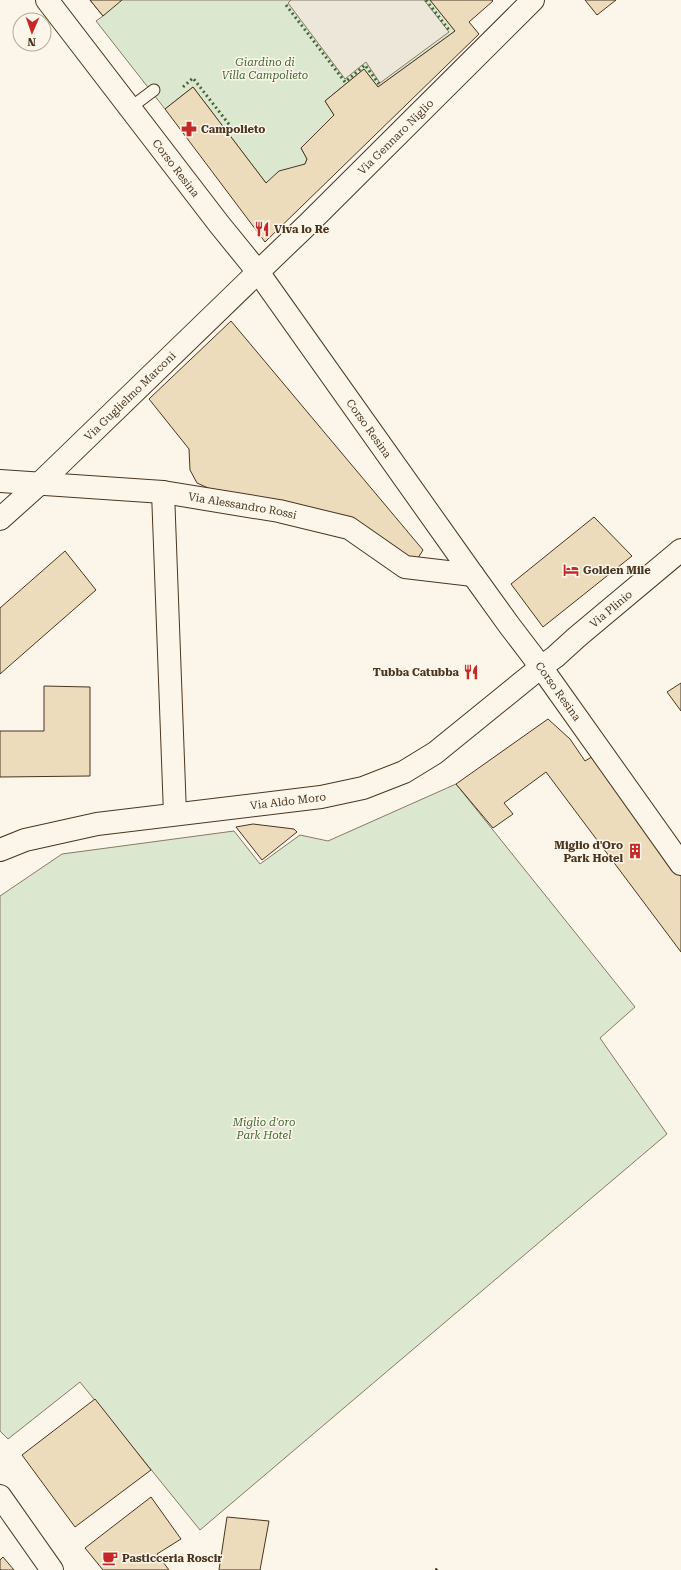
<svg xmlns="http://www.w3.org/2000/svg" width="681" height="1570" viewBox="0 0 681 1570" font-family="'Roboto Serif',serif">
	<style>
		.green { fill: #dce7d0; stroke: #887966 }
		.parking { fill: #ede7d9; stroke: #887966 }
		.building { fill: #ecdcbc; stroke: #4a3520 }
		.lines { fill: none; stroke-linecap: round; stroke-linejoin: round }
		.service-casing { stroke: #4a3520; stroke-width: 13 }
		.minor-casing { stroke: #4a3520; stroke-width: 24 }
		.tertiary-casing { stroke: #4a3520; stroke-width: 24 }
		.primary-casing { stroke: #4a3520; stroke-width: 24 }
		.service { stroke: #fbf6e9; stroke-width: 11 }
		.minor { stroke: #fbf6e9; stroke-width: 22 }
		.tertiary { stroke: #fbf6e9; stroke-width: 22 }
		.primary { stroke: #fbf6e9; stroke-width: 22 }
		.hedge { stroke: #436837; stroke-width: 3; stroke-dasharray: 2 3; stroke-linecap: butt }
		.wall { stroke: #4a3520; stroke-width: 2 }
		.labels { text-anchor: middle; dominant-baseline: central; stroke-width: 3; stroke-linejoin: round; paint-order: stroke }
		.park-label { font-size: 11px; font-style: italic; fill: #436837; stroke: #fbf6e9 }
		.poi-label { font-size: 11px; font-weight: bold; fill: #4a3520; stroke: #fbf6e9; text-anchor: start }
		.street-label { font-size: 11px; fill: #4a3520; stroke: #fbf6e9 }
	</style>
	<rect width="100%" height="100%" fill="#fbf6e9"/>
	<g class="green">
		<path d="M113,0H430L455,31L378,87L364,69L325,101L334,115L301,148L307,159L305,164L266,183L193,87L165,109L96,21L103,16Z"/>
		<path d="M456,784L635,1007L600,1038L667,1134L200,1530L80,1382L8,1439L0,1431V896L62,854L234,831L260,864L300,835L328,841Z"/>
	</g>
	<path class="parking" d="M291,0H424L449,32L380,83L366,62L345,79L288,3Z"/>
	<g class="building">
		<path d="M90,0H113L115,2L103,16Z"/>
		<path d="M90,0H122L103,16Z"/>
		<path d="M430,0H492L493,1L469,22L479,34L265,242L165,109L193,87L266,183L279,171L305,164L307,159L301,148L334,115L325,101L364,69L378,87L455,31Z"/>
		<path d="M585,0H616L597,15Z"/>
		<path d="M231,321L423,550L418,558L406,559L215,491L197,483L190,470L189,449L149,399Z"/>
		<path d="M594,517L632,556L543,627L511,584Z"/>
		<path d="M65,551L96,590L0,674V608Z"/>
		<path d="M681,683V711L667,692Z"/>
		<path d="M44,686L90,687V776L0,777V731H44Z"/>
		<path d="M548,719L570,739L585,761L595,755L681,874V952L546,772L504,803L513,814L493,828L456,784Z"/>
		<path d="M253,824L294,829L297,832L262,860L236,827Z"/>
		<path d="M95,1399L151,1470L75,1527L22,1455Z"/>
		<path d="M151,1497L181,1539L157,1554L169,1570H103L85,1548Z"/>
		<path d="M227,1517L269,1521L260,1570H219Z"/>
		<path d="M3,1557L14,1570H0V1560Z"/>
	</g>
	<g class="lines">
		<defs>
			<path id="service" d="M130,108L154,90"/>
			<g id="minor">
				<path id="s1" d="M0,481L163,492L279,511L349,528L405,567L473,575"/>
				<path d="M163,492L175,814"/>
				<path id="s2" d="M0,519L38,485L258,272"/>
				<path id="s3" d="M0,850L25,840L97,824L321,797L363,788L404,772L435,753L541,667"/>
				<path d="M0,1496L52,1570"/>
			</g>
			<g id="tertiary">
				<path id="s4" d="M541,667L555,657L577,637L681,550"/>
			</g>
			<g id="primary">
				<path id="s5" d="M47,0L219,224L258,272L473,575L509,625L541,667L681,864"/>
				<path id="s6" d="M258,272L308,224L533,0"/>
			</g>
		</defs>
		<use href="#service" class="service-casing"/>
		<use href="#minor" class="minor-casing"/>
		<use href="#tertiary" class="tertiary-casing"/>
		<use href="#primary" class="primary-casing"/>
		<use href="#service" class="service"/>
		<use href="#minor" class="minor"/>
		<use href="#tertiary" class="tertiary"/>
		<use href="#primary" class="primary"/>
		<g class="hedge">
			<path d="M426,0L449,30"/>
			<path d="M286,5L345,82L365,65L379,84"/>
			<path d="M183,87L193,78L235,132"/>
		</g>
		<path class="wall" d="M436,1569L437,1570"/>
	</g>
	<defs>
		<symbol id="pharmacy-bare" viewBox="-9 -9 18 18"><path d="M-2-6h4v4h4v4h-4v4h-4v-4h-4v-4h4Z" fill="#c62828" stroke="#fbf6e9" stroke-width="2.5" paint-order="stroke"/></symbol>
		<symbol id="restaurant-bare" viewBox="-9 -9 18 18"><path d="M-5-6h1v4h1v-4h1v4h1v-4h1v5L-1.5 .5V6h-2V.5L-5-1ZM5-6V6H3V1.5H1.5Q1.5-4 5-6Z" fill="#c62828" stroke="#fbf6e9" stroke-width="2.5" paint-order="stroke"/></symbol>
		<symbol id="hotel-bare" viewBox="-9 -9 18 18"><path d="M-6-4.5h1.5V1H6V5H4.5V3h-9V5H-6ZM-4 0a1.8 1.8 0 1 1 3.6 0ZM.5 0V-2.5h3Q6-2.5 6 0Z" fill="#c62828" stroke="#fbf6e9" stroke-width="2.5" paint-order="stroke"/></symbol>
		<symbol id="building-bare" viewBox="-9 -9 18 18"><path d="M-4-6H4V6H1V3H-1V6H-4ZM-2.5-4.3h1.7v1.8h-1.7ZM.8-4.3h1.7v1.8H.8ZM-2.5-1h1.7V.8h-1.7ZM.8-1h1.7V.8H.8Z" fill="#c62828" stroke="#fbf6e9" stroke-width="2.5" paint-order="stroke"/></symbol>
		<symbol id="cafe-bare" viewBox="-9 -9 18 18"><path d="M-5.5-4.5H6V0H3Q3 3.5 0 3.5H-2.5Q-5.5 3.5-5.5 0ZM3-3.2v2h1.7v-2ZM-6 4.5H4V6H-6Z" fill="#c62828" stroke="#fbf6e9" stroke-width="2.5" paint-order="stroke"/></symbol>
	</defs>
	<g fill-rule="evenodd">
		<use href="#pharmacy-bare" x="178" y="118" width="22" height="22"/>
		<use href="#restaurant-bare" x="251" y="218" width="22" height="22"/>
		<use href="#hotel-bare" x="560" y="559" width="22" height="22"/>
		<use href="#restaurant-bare" x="460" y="661" width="22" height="22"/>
		<use href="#building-bare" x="624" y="840" width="22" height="22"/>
		<use href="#cafe-bare" x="99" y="1547" width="22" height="22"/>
	</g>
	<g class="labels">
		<g class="park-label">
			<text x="265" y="62">Giardino di<tspan x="265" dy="13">Villa Campolieto</tspan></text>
			<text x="264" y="1122">Miglio d'oro<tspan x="264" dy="13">Park Hotel</tspan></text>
		</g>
		<g class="poi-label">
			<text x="201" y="129">Campolieto</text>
			<text x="274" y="229">Viva lo Re</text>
			<text x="583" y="570">Golden Mile</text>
			<text x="459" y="672" text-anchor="end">Tubba Catubba</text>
			<text x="623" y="845" text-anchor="end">Miglio d'Oro<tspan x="623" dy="13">Park Hotel</tspan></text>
			<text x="122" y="1558">Pasticceria Roscir</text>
		</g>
		<g class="street-label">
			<text stroke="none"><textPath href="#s6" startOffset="193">Via Gennaro Niglio</textPath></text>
			<text stroke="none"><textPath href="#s5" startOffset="212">Corso Resina</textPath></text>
			<text stroke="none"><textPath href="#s2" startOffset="179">Via Guglielmo Marconi</textPath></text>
			<text stroke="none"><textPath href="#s5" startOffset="536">Corso Resina</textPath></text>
			<text stroke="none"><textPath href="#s1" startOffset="244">Via Alessandro Rossi</textPath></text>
			<text stroke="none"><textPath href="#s4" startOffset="91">Via Plinio</textPath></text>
			<text stroke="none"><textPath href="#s5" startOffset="860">Corso Resina</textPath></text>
			<text stroke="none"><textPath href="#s3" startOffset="293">Via Aldo Moro</textPath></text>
		</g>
	</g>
	<g transform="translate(32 32) rotate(182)"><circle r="19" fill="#fbf6e9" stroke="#b4a999"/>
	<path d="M0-3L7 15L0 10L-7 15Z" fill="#c62828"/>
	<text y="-6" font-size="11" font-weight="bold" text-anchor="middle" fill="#4a3520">N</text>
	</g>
</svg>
